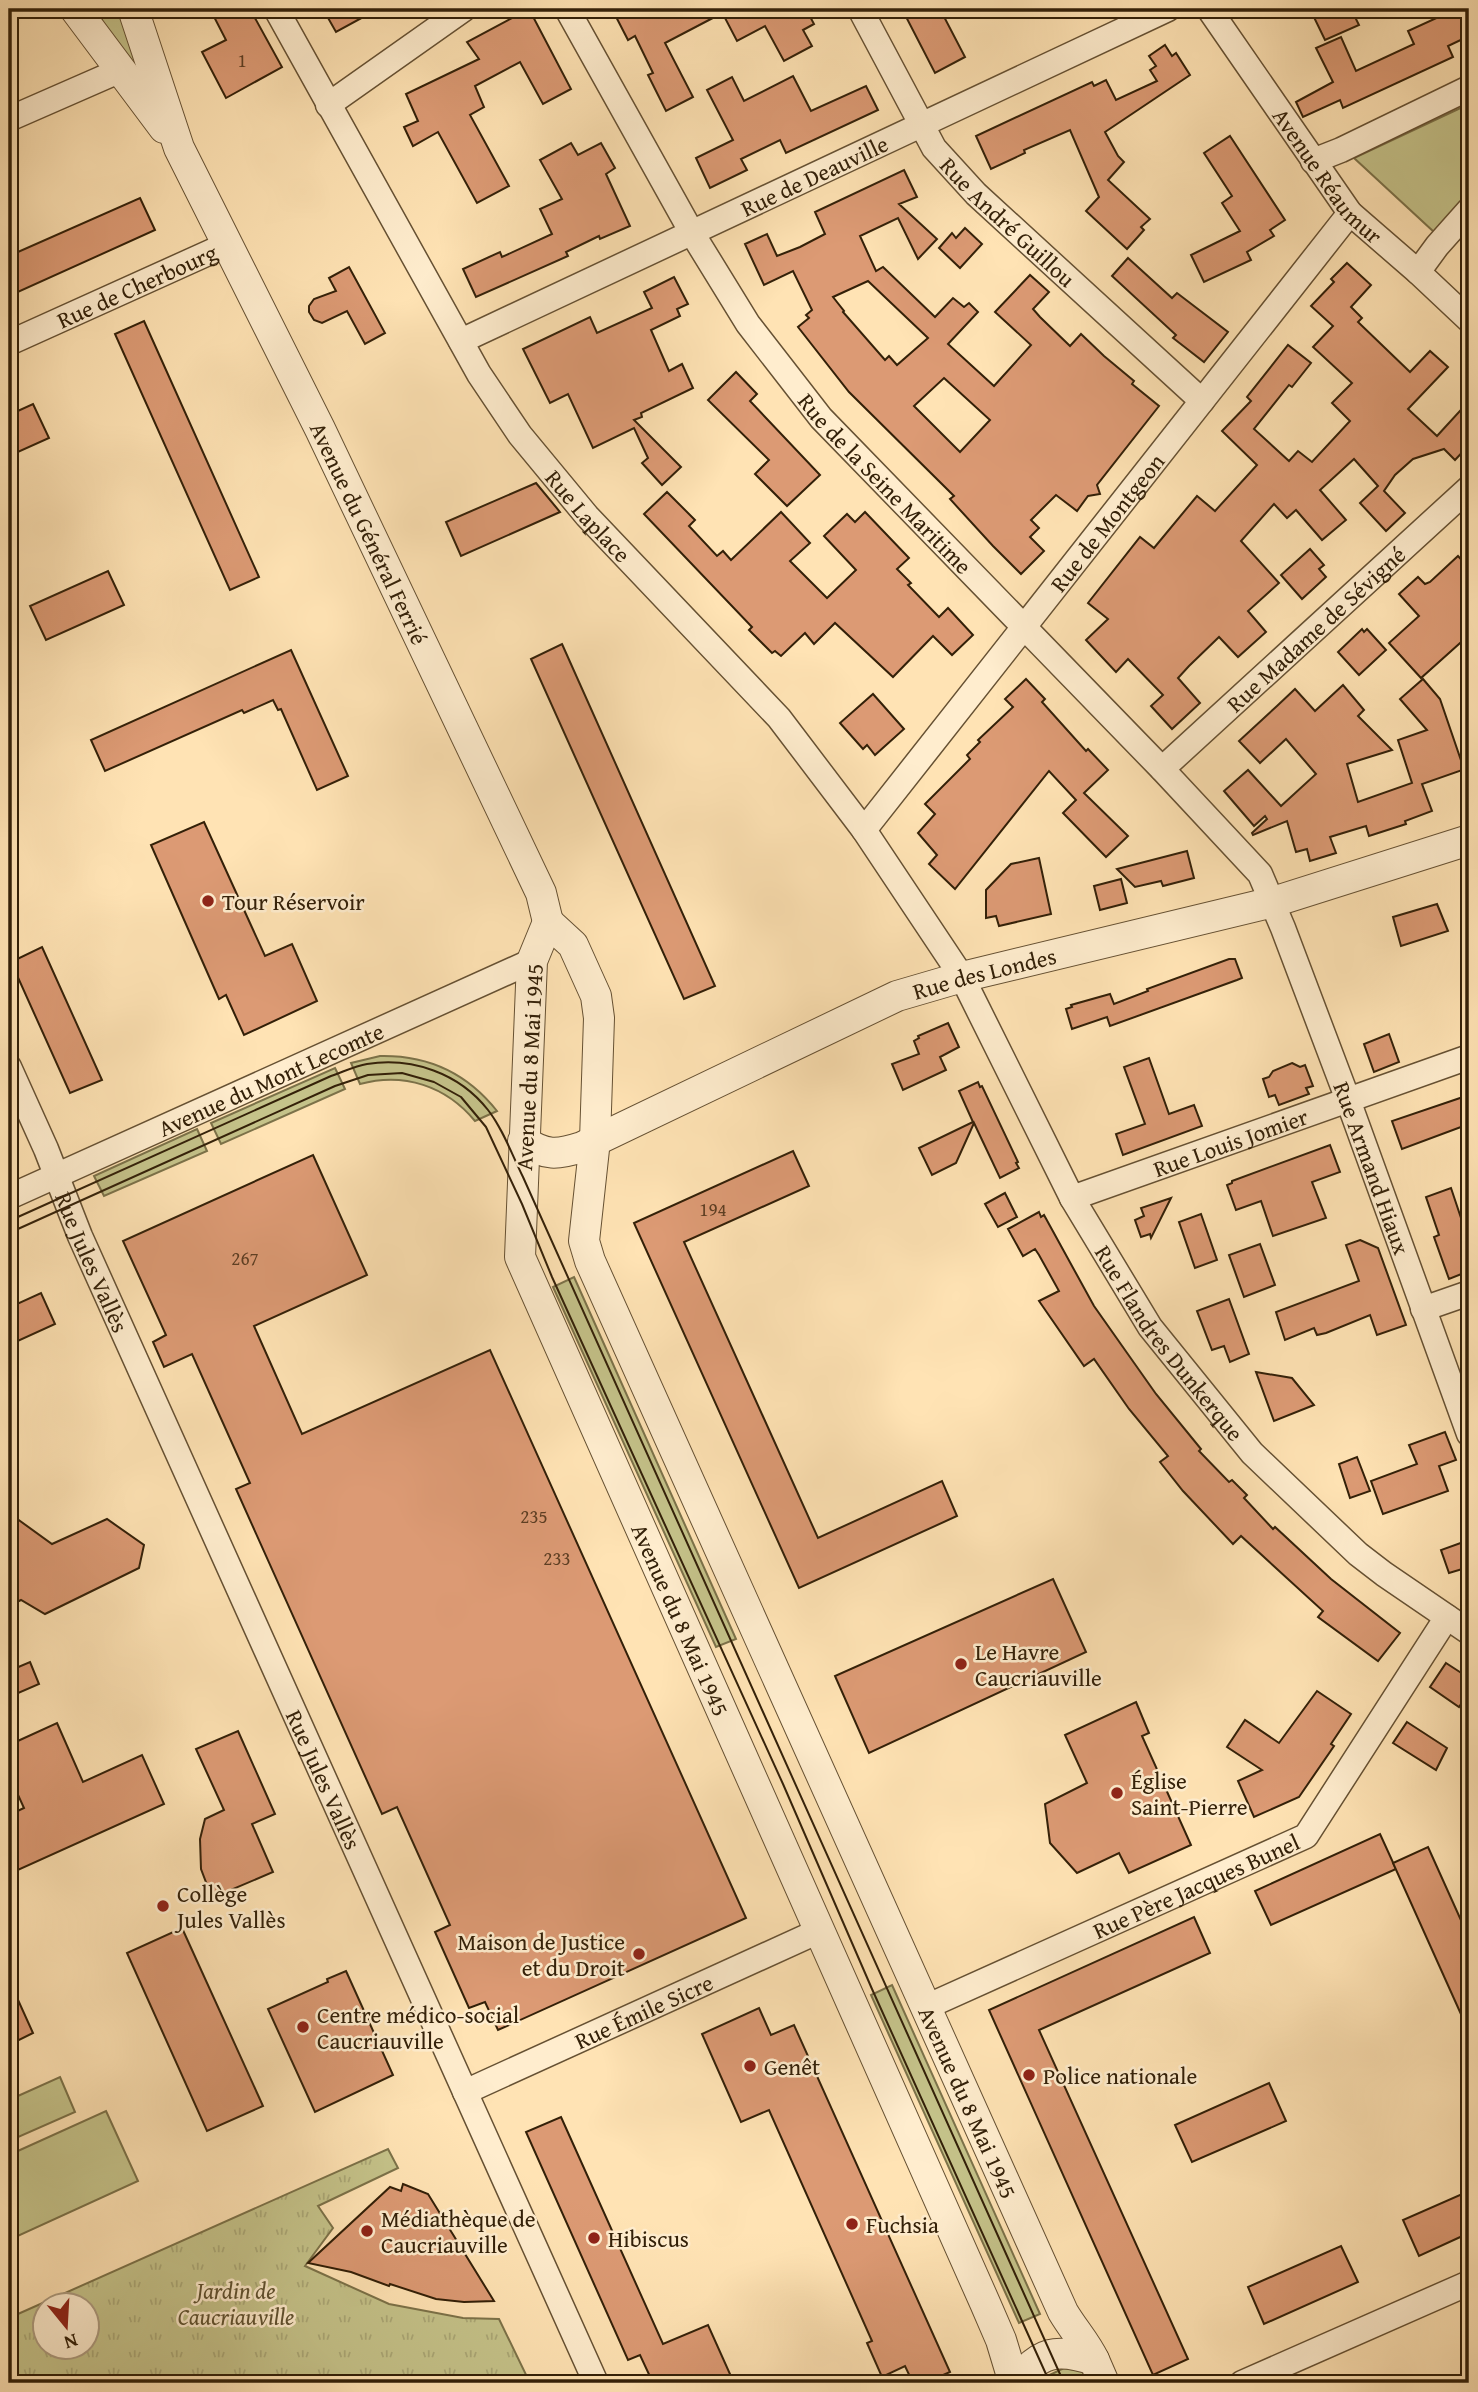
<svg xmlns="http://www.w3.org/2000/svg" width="1478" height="2392" viewBox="0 0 1478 2392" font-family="'Gentium Book Plus',serif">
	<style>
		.green { fill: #c5c38a; stroke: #7c7249; stroke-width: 2 }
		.park { fill: url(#park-tufts); stroke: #7c7249; stroke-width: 2; fill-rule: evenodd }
		.building { fill: #dc9a74; stroke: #332008; stroke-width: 2; fill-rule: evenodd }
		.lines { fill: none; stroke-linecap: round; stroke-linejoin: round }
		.minor-casing { stroke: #665133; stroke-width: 27 }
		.tertiary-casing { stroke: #665133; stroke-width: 32 }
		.minor { stroke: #ffedce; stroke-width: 24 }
		.tertiary { stroke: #ffedce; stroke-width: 30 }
		.tram { stroke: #332008; stroke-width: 2 }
		.poi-dot { fill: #8f2418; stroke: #ffedce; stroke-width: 2.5 }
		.labels { text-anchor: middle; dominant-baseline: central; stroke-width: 5; stroke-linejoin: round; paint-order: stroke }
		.number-label { font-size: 19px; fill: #5d3e23 }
		.street-label { font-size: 23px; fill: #332008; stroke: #ffedce }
		.poi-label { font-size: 23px; fill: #332008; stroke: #ffedce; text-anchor: start }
		.park-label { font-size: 23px; font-style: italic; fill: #5f512f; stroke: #ffedce }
	</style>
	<defs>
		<pattern id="park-tufts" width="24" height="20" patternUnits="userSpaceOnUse" patternTransform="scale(1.75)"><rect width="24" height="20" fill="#c5c38a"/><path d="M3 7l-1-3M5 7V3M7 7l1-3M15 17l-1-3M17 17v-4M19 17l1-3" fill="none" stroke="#aaa776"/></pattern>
	</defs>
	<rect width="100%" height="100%" fill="#ffe3b4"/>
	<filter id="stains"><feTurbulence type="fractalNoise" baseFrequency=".00286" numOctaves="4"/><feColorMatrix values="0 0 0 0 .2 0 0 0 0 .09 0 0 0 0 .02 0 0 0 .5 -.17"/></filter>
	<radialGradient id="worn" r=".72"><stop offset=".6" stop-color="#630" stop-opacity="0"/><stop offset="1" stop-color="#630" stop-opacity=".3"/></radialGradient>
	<g class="green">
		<path d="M95,9H119L170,132Z"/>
		<path d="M1469,104V193L1434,232L1354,158Z"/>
		<path d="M380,1056C428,1055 467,1073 497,1111L475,1121C446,1086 404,1072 360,1084L351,1063Z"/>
		<path d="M335,1068L345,1089L221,1144L211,1123Z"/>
		<path d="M197,1129L207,1151L104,1196L94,1176Z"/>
		<path d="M574,1277L736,1639L716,1647L553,1287Z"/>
		<path d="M892,1985L1040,2314L1019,2323L871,1995Z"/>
		<path d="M60,2077L75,2112L16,2138L9,2122V2100Z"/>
		<path d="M106,2111L138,2181L9,2240V2155Z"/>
		<path d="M1064,2368L1082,2371L1090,2383H1033Z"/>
	</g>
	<path class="park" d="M388,2149L398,2168L318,2206L333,2228L305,2266L389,2304L463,2318L499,2319L530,2383H9V2318ZM46,2304H88V2346H46Z"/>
	<g class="building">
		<path d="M210,9H250L282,67L226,98L202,52L226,40Z"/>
		<path d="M323,9H378L336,32Z"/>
		<path d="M529,9L571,89L543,104L520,62L475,86L484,107L470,115L509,186L477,203L438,132L413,146L404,127L418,121L406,94L479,59L467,42Z"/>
		<path d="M612,9H730L665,43L693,97L666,111L648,75L653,73L635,36L628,40Z"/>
		<path d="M742,9H806L814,24L803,30L812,46L784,61L765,26L737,41L725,18Z"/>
		<path d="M902,9H940L965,57L935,73Z"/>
		<path d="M1310,9H1351L1359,25L1325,40Z"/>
		<path d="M1456,9H1469V36L1448,46L1453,57L1343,108L1340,100L1303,117L1296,102L1333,82L1316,48L1341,37L1356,71L1414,44L1408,31Z"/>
		<path d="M1165,45L1172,56L1176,53L1190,75L1105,132L1118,156L1124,162L1108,180L1150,219L1141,227L1144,230L1127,249L1086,211L1099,197L1070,130L1024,150L1025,153L991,169L976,136L1092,82L1094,86L1106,80L1116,100L1157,81L1150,70L1156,66L1149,56Z"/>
		<path d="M793,76L811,111L866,86L878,110L786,153L780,140L741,159L747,170L710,188L696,158L733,140L707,90L732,77L744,101Z"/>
		<path d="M1230,136L1285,220L1270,230L1274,236L1247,252L1251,260L1204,282L1191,255L1240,231L1222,203L1232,196L1204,153Z"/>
		<path d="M571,143L578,155L601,143L615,168L606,174L630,226L600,239L599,236L566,252L568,256L476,297L463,269L500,252L502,257L552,234L540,209L562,199L540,160Z"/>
		<path d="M904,170L917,197L899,204L937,239L918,259L898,218L860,236L876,271L883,267L935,317L953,298L964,307L969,303L978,312L948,344L994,386L1031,345L995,312L1030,275L1049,292L1033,309L1040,317L1070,346L1081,334L1104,356L1134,381L1132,384L1159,406L1097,485L1100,494L1088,496L1077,511L1056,495L1031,520L1039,528L1030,537L1044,551L1021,574L993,546L950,499L954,496L849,392L798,327L809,318L806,315L812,310L793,271L764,285L745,244L767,234L777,256L800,247L825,234L815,212ZM868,281L928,338L897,365L889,356L885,360L843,312L844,311L833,297ZM944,378L990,420L960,452L914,406Z"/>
		<path d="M140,198L155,230L9,296V256Z"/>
		<path d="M965,228L982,244L960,268L939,248L952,233L956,238Z"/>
		<path d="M1128,258L1172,298L1177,293L1228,332L1204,362L1173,338L1176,335L1112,276Z"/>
		<path d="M1347,263L1371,285L1351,307L1362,318L1358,322L1410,372L1430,351L1448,367L1408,409L1437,436L1469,401V445L1455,460L1444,449L1413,459L1395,475L1384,491L1405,513L1386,531L1360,503L1378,486L1354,459L1320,490L1346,520L1322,540L1296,510L1287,518L1274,504L1241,541L1279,583L1248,611L1266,632L1238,657L1219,637L1189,666L1178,678L1200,703L1172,729L1151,706L1163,695L1128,659L1116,672L1086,640L1108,619L1088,603L1140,537L1154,548L1197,496L1215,511L1257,465L1222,431L1251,401L1247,397L1288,345L1311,363L1292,387L1289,385L1254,429L1289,461L1298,451L1312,462L1350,421L1332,403L1352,383L1313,347L1333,326L1311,306L1334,282L1331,279Z"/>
		<path d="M349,267L385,333L365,344L347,311L322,323L314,320L309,312V306L314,299L336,291L329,278Z"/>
		<path d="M674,277L688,304L677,309L680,316L651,330L669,371L682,364L693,388L641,413L642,417L634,420L681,467L662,485L642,463L648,458L634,428L593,448L568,394L550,403L523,349L590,317L597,333L652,308L644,292Z"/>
		<path d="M144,321L259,577L230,590L115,334Z"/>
		<path d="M736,372L757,394L750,401L820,475L787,506L755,474L769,460L708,400Z"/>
		<path d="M33,404L49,438L9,456V415Z"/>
		<path d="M536,483L560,512L461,556L446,522Z"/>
		<path d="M667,492L695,520L689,526L717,556L723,551L731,560L781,512L810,543L790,561L827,598L856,570L824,536L847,514L855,522L865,512L909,558L897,569L911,583L908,585L939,617L948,608L973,635L952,655L933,636L893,677L835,623L814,644L805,633L781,656L775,651L772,653L749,630L752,627L644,514Z"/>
		<path d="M1310,549L1324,565L1319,569L1326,577L1302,599L1281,575Z"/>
		<path d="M1458,556L1469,568V635L1421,678L1389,643L1419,616L1399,594L1418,577L1425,584L1430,582Z"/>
		<path d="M108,571L124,605L46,640L30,606Z"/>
		<path d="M1362,629L1364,632L1367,629L1386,650L1359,675L1338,652Z"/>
		<path d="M562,644L715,986L684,999L531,659Z"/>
		<path d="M291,650L348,776L317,790L281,709L278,710L273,700L244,713L242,710L105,771L91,740Z"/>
		<path d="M1026,679L1045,699L1042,702L1086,751L1088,749L1108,770L1084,793L1128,836L1106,857L1063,813L1076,800L1049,771L955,889L929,864L937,855L918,833L935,814L925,804L970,759L967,755L980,742L978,740L1013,707L1005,699Z"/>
		<path d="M1423,679L1440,699L1465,772L1462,770L1422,784L1432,811L1405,821L1406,824L1369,836L1366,826L1330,837L1336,853L1310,861L1307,849L1296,852L1287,821L1253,835L1252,833L1267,819L1265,816L1254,826L1224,791L1248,770L1281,806L1316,774L1286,739L1260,763L1239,741L1277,706L1295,689L1315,711L1343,685L1364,710L1358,716L1392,750L1347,764L1358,802L1412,783L1398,740L1427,730L1400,699Z"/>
		<path d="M873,694L904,729L875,755L867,745L863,749L840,723Z"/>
		<path d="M204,822L265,956L292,944L317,1001L244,1035L226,995L219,999L151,845Z"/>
		<path d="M1187,851L1194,878L1163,886L1161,881L1135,887L1117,869Z"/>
		<path d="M1039,858L1051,914L999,926L996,916L986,918V890L1011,864Z"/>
		<path d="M1121,879L1127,903L1100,910L1094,886Z"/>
		<path d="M1437,904L1448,931L1401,946L1393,917Z"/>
		<path d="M42,947L102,1080L70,1093L11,962Z"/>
		<path d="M1229,959H1235L1242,978L1237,980L1110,1026L1107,1017L1072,1029L1066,1009L1072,1007L1071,1005L1110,994L1114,1004L1148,991L1147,989Z"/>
		<path d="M948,1023L959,1047L940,1057L946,1070L903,1090L892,1064L919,1054L914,1041L919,1038L918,1036Z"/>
		<path d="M1389,1034L1399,1062L1374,1072L1364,1044Z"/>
		<path d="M1149,1058L1169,1114L1194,1105L1202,1126L1123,1155L1116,1134L1145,1124L1124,1067Z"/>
		<path d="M1292,1063L1300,1067L1305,1065L1313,1086L1306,1088L1309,1094L1279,1105L1275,1095L1269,1097L1263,1079L1269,1077L1273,1071Z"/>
		<path d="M978,1082L980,1087L982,1086L1018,1162L1016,1163L1019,1168L1000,1178L974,1123L956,1163L932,1175L919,1148L973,1122L959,1091Z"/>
		<path d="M1469,1095V1124L1402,1149L1392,1121Z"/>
		<path d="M1330,1145L1340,1172L1312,1182L1326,1218L1273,1236L1261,1201L1236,1210L1227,1185L1232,1183V1181Z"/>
		<path d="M793,1151L809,1186L684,1242L818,1538L942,1481L957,1516L799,1588L634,1223Z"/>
		<path d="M313,1155L367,1275L254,1326L302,1434L490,1350L746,1918L498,2030L485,2002L469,2008L435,1932L450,1925L397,1807L382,1814L236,1489L250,1483L192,1354L164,1367L153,1342L166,1335L123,1241Z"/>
		<path d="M1451,1188L1469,1242V1271L1449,1279L1434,1237L1439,1235L1426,1197Z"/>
		<path d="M1005,1193L1017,1217L998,1227L985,1204Z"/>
		<path d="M1171,1198L1151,1238L1150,1234L1141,1237L1135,1220L1144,1216L1141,1208Z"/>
		<path d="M1039,1212L1041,1217L1044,1215L1094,1306L1156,1394L1201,1449L1199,1451L1229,1482L1232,1480L1247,1495L1244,1498L1273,1529L1275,1527L1331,1579L1400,1633L1378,1661L1318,1617L1323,1611L1241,1536L1233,1544L1183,1491L1160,1462L1168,1456L1129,1409L1094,1359L1084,1366L1039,1301L1059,1291L1039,1255L1035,1249L1023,1256L1008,1229Z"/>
		<path d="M1201,1214L1217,1260L1195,1268L1179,1222Z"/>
		<path d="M1360,1240L1378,1248L1406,1325L1377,1335L1370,1315L1326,1333L1317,1335L1314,1328L1285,1340L1276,1312L1359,1281L1346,1245Z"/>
		<path d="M1260,1244L1275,1285L1244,1297L1229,1255Z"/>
		<path d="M9,1291L15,1305L41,1293L55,1324L9,1345Z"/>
		<path d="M1229,1299L1249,1354L1230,1362L1224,1346L1212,1350L1197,1311Z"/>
		<path d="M1256,1372L1292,1378L1314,1405L1274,1421Z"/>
		<path d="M1445,1432L1456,1460L1439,1466L1448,1491L1383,1514L1371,1481L1417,1464L1409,1445Z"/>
		<path d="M1357,1457L1370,1491L1350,1498L1339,1464Z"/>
		<path d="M9,1513L52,1544L107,1519L144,1545L139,1568L45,1614L21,1600L9,1606Z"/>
		<path d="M1469,1540V1567L1449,1573L1441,1550Z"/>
		<path d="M1053,1579L1086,1652L869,1753L835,1676Z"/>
		<path d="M30,1662L39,1684L9,1697V1671Z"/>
		<path d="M1446,1663L1469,1678V1692L1459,1707L1430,1687Z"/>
		<path d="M1317,1691L1351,1714L1331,1744L1334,1746L1299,1797L1254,1817L1238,1781L1262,1770L1227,1747L1245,1720L1279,1743Z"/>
		<path d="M1136,1702L1149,1733L1142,1736L1191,1845L1129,1873L1119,1853L1077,1873L1050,1843L1045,1804L1087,1783L1065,1735Z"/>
		<path d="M1407,1722L1447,1748L1436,1770L1393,1743Z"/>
		<path d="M57,1723L83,1782L142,1755L164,1804L9,1874V1815L24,1808L9,1775V1745Z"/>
		<path d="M238,1731L275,1814L252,1824L273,1872L212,1898L201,1869L200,1839L205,1819L224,1810L196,1749Z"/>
		<path d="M1380,1834L1396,1869L1271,1925L1255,1891Z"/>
		<path d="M1428,1847L1469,1938V2032L1393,1863Z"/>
		<path d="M1194,1917L1210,1953L1039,2030L1188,2359L1153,2375L989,2010Z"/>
		<path d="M182,1928L263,2106L207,2131L127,1953Z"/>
		<path d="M346,1971L393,2075L315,2112L268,2009L328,1982L327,1979Z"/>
		<path d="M9,1980L33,2033L9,2045Z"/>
		<path d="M759,2008L771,2035L794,2025L950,2372L925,2383H913L905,2366L882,2377L867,2343L872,2341L769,2110L741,2122L702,2034Z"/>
		<path d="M1269,2083L1286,2121L1192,2162L1175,2125Z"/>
		<path d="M561,2117L663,2344L708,2325L734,2383H653L640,2355L628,2360L526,2132Z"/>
		<path d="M403,2184L428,2194L494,2301L464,2302L436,2299L390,2284L389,2286L351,2272L308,2263L390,2187L401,2191Z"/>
		<path d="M1469,2191V2233L1419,2256L1403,2220Z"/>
		<path d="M1341,2246L1358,2282L1264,2324L1248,2287Z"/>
	</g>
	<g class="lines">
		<defs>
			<g id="minor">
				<path id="s1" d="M276,9L479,374L520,435L587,516L779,718L864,830L962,977L1072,1198L1150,1327L1252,1453L1358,1554L1384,1574L1469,1632"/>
				<path id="s2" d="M567,9L692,233L748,324L821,418L1162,769L1260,874L1283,928L1348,1100L1469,1434"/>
				<path id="s3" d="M860,9L934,148L976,194L1202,401"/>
				<path id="s4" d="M1209,9L1350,213L1418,272L1469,320"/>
				<path d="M328,105L464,9"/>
				<path d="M9,119L121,70"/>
				<path d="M1313,161L1341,150L1469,88"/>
				<path d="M1418,272L1437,246L1469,210"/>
				<path id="s5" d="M461,341L1168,9"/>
				<path id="s6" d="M9,343L226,245"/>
				<path id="s7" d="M1162,769L1469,488"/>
				<path id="s8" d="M864,830L1350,213"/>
				<path id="s9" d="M9,1067L46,1149L80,1236L596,2383"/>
				<path id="s10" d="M9,1197L532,961"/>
				<path id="s11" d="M1072,1198L1469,1057"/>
				<path d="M1423,1309L1469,1293"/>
				<path id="s12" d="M926,2007L1306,1836L1447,1617"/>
				<path id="s13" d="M465,2092L821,1930"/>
				<path d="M1242,2383L1469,2283"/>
			</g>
			<g id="tertiary">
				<path d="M75,9L164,128"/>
				<path id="s14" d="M133,9L179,148L320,429L541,893L548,922"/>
				<path id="s15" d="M548,922L532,961L520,1257L985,2303L1001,2340L1014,2383"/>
				<path id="s16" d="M548,922L573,945L596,996L599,1018L595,1140L584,1241L590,1261L1063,2312C1073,2329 1086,2343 1094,2360"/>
				<path id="s17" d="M523,1141C546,1156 557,1155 582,1147L897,996L962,977L1273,902L1469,840"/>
				<path d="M1016,2383C1039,2351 1057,2348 1094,2360L1104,2383"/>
			</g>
		</defs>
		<use href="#minor" class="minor-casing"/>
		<use href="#tertiary" class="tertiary-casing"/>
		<use href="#minor" class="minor"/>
		<use href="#tertiary" class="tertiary"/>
		<g class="tram">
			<path d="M9,1221L331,1076C343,1072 355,1066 367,1064C412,1057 459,1073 488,1110C503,1129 512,1155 523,1177L1064,2383"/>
			<path d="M9,1233L335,1086L368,1075L402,1073L434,1082L461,1097L486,1127L522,1204L552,1277L783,1784L872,1989L1050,2383"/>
		</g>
	</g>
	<g class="poi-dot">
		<circle cx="208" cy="901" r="7"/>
		<circle cx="961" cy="1664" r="7"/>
		<circle cx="1117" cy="1793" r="7"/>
		<circle cx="163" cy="1906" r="7"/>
		<circle cx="639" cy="1954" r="7"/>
		<circle cx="303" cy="2027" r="7"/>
		<circle cx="750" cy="2066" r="7"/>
		<circle cx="1029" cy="2075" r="7"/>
		<circle cx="852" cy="2224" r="7"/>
		<circle cx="367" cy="2231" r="7"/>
		<circle cx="594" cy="2238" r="7"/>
	</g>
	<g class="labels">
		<g class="number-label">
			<text x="242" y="60">1</text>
			<text x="713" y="1209">194</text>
			<text x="245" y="1258">267</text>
			<text x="534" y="1516">235</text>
			<text x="557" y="1558">233</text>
		</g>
		<g class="street-label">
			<text stroke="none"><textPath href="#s4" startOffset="205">Avenue Réaumur</textPath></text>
			<text stroke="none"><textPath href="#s5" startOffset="390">Rue de Deauville</textPath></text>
			<text stroke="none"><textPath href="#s3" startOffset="262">Rue André Guillou</textPath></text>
			<text stroke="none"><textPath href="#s6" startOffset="140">Rue de Cherbourg</textPath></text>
			<text stroke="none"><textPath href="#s2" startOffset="574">Rue de la Seine Maritime</textPath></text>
			<text stroke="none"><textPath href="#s1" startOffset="597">Rue Laplace</textPath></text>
			<text stroke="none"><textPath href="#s8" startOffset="392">Rue de Montgeon</textPath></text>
			<text stroke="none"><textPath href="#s14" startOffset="576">Avenue du Général Ferrié</textPath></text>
			<text stroke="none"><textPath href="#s7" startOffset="208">Rue Madame de Sévigné</textPath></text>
			<text stroke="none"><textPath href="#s17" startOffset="502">Rue des Londes</textPath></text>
			<text transform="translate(529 1067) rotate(-87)">Avenue du 8 Mai 1945</text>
			<text stroke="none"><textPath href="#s10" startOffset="287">Avenue du Mont Lecomte</textPath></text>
			<text stroke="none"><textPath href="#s11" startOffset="168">Rue Louis Jomier</textPath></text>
			<text stroke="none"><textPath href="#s2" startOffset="1430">Rue Armand Hiaux</textPath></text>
			<text stroke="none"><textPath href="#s9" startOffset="212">Rue Jules Vallès</textPath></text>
			<text stroke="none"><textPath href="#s1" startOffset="1614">Rue Flandres Dunkerque</textPath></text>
			<text stroke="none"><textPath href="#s15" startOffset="735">Avenue du 8 Mai 1945</textPath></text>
			<text stroke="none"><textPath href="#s9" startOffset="779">Rue Jules Vallès</textPath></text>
			<text stroke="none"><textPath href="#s12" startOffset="296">Rue Père Jacques Bunel</textPath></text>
			<text stroke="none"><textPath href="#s13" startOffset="196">Rue Émile Sicre</textPath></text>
			<text stroke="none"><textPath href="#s16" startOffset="1279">Avenue du 8 Mai 1945</textPath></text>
		</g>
		<g class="poi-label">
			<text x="222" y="901">Tour Réservoir</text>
			<text x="975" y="1651">Le Havre<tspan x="975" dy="26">Caucriauville</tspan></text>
			<text x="1131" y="1780">Église<tspan x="1131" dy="26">Saint-Pierre</tspan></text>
			<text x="177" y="1893">Collège<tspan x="177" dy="26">Jules Vallès</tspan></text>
			<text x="625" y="1941" text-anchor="end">Maison de Justice<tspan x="625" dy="26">et du Droit</tspan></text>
			<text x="317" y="2014">Centre médico-social<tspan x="317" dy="26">Caucriauville</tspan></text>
			<text x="764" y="2066">Genêt</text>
			<text x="1043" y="2075">Police nationale</text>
			<text x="381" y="2218">Médiathèque de<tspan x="381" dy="26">Caucriauville</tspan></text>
			<text x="866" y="2224">Fuchsia</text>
			<text x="608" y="2238">Hibiscus</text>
		</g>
		<g class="park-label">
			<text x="236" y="2290">Jardin de<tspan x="236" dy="26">Caucriauville</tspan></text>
		</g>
	</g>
	<rect width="1478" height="2392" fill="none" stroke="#ffe3b4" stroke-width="35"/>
	<rect x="10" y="10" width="1457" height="2371" fill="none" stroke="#332008" stroke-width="3.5"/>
	<rect x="18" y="18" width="1443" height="2357" fill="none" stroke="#332008" stroke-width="2"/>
	<g transform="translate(66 2326) rotate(162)"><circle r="33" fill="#ffedce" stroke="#ad9b7f" stroke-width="2"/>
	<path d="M0-5L12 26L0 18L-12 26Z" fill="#8f2418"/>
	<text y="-10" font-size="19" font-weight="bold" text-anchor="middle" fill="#332008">N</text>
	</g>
	<rect width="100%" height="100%" filter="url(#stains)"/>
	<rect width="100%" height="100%" fill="url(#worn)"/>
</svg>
